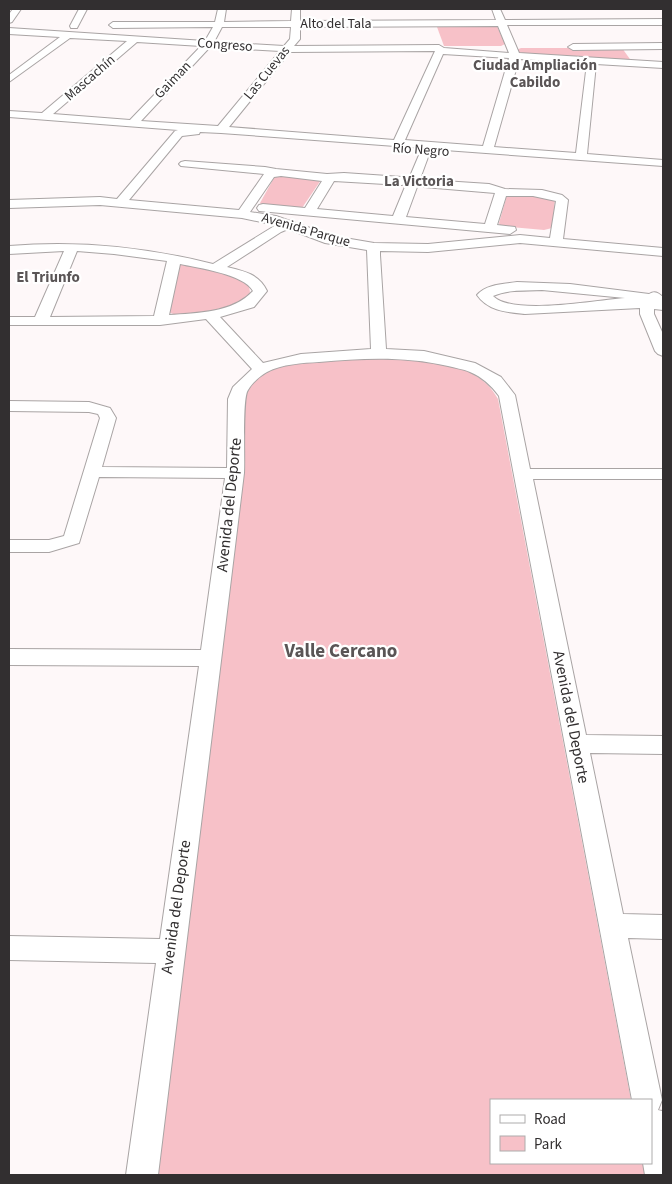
<svg xmlns="http://www.w3.org/2000/svg" width="672" height="1184" viewBox="0 0 672 1184" font-family="'Source Sans 3',sans-serif">
	<style>
		.green { fill: #f7c1c8 }
		.lines { fill: none; stroke-linecap: round; stroke-linejoin: round }
		.minor-casing { stroke: #a9a4a4; stroke-width: 2 }
		.minor { fill: #fff; fill-rule: evenodd }
		.labels { text-anchor: middle; dominant-baseline: central; stroke-width: 4.5; stroke-linejoin: round; paint-order: stroke }
		.far-street-label { font-size: 14px; fill: #322f30; stroke: #fff }
		.far-neighbourhood-label { font-size: 15px; font-weight: bold; fill: #5a5556; stroke: #fff }
		.street-label { font-size: 16px; fill: #322f30; stroke: #fff }
		.quarter-label { font-size: 19px; font-weight: bold; fill: #5a5556; stroke: #fff }
	</style>
	<rect width="100%" height="100%" fill="#fef8f9"/>
	<g class="green">
		<path d="M439,26H497L505,44L501,46H444L437,27Z"/>
		<path d="M521,48H622L632,62L518,54L516,50Z"/>
		<path d="M279,175L321,180L302,208L261,204L260,203L275,176Z"/>
		<path d="M507,195L551,197L555,200L552,228L544,230L500,226L499,223Z"/>
		<path d="M184,264L239,278C247,283 250,285 250,294C236,310 198,312 176,315L168,312L179,265Z"/>
		<path d="M369,357C411,360 477,357 498,399L631,1100H491V1163H643L645,1175H154L240,439V397C246,391 251,382 258,377C280,359 341,359 369,357Z"/>
	</g>
	<g class="lines">
		<defs>
			<g id="minor">
				<path d="M13,9H21L12,22L9,23V14Z"/>
				<path d="M79,9H87L77,28H71L70,26Z"/>
				<path d="M218,9H226L224,22L291,21L292,9H300V21L496,20L492,9H500L505,20L663,19V25H507L519,53L663,62V68L596,64L587,154L663,160V166L431,149L406,217L485,224L495,193L424,187L422,184L428,180L489,184L505,189L542,190L562,195L568,200L563,239L663,248V256L520,243L428,252L380,251V255L386,349L424,351L475,363L501,377L515,395L530,469H663V479H533L586,735L663,736V754L590,753L623,914L663,915V939L628,938L662,1100L658,1110L662,1111L663,1115V1175H645L643,1163H651V1100H632L499,396C491,385 482,377 470,372C463,369 455,368 448,366C405,356 363,358 319,362C303,363 282,364 267,372C260,376 252,383 248,390C242,397 245,459 244,473L158,1175H126L156,963L9,960V936L160,939L199,666L9,665V649L201,650L225,478L99,477L79,543L49,552H9V540H49L64,536L100,418L98,414L89,412L9,411V401L89,402L110,408L116,418L102,467L227,468L228,399L233,387L252,369L206,319L160,325H9V317H35L64,251L9,254V246C78,240 146,247 213,264L276,225L242,218L100,205L9,208V200L100,197L117,199L175,131L178,130L9,117V111L42,113L127,41L70,38L9,82V75L60,37L9,34V28L205,41L213,27L113,28L109,25L113,22H215ZM498,26L509,53L444,48L439,45L294,46L300,39V27ZM222,27H291L290,39L284,46L214,42ZM137,42L201,46L130,120L53,114ZM210,47L280,51L218,126L141,121ZM435,51L394,140L229,127L290,52ZM443,54L509,58L483,146L405,140ZM519,59L587,63L576,153L494,147ZM200,132L221,133L422,148L408,181L402,177L344,173L327,174L276,169L265,167L185,161L181,162L179,164L181,166L264,174L239,210L129,200L182,136L199,134ZM281,176L322,181L305,208L263,204L259,205L257,208L259,211L510,234L516,230L515,227L497,225L506,196H533L556,201L550,238L520,235L428,244L374,243L333,236L276,216L250,212L274,177ZM334,181L402,185L407,182L393,216L317,209ZM288,229L325,243L367,250L371,349L301,354L263,363L220,317L254,307L267,291C259,274 244,271 227,267L281,232ZM77,251L114,254L167,261L154,316L50,317ZM180,264C198,268 244,274 253,291C233,313 197,313 169,315Z"/>
				<path d="M663,43V49L573,50L568,47L573,44Z"/>
				<path d="M517,282L570,284L649,294C656,290 659,294 663,297V310L654,309V314L663,334V356L658,354L655,351L640,314V308L525,314C506,312 488,311 477,295C486,284 504,284 517,282ZM542,290L625,298C597,300 512,316 493,296C508,289 526,291 542,290Z"/>
			</g>
		</defs>
		<use href="#minor" class="minor-casing"/>
		<use href="#minor" class="minor"/>
	</g>
	<g class="labels">
		<g class="far-street-label">
			<text x="336" y="24">Alto del Tala</text>
			<text transform="translate(225 45) rotate(4)">Congreso</text>
			<text transform="translate(267 73) rotate(-51)">Las Cuevas</text>
			<text transform="translate(90 78) rotate(-41)">Mascachín</text>
			<text transform="translate(173 80) rotate(-46)">Gaiman</text>
			<text transform="translate(421 150) rotate(4)">Río Negro</text>
			<text transform="translate(306 230) rotate(16)">Avenida Parque</text>
		</g>
		<g class="far-neighbourhood-label">
			<text x="535" y="65">Ciudad Ampliación<tspan x="535" dy="17">Cabildo</tspan></text>
			<text x="419" y="181">La Victoria</text>
			<text x="48" y="277">El Triunfo</text>
		</g>
		<g class="street-label">
			<text transform="translate(229 505) rotate(-84)">Avenida del Deporte</text>
			<text transform="translate(571 717) rotate(79)">Avenida del Deporte</text>
			<text transform="translate(176 907) rotate(-82)">Avenida del Deporte</text>
		</g>
		<g class="quarter-label">
			<text x="341" y="651">Valle Cercano</text>
		</g>
	</g>
	<rect width="672" height="1184" fill="none" stroke="#322f30" stroke-width="20"/>
	<rect x="490" y="1099" width="162" height="65" fill="#ffffff" stroke="#adacac"/>
	<rect x="500" y="1115" width="25" height="8" fill="#ffffff" stroke="#adacac"/>
	<text x="534" y="1124" font-size="15" fill="#322f30">Road</text>
	<rect x="500" y="1136" width="25" height="15" fill="#f7c1c8" stroke="#adacac"/>
	<text x="534" y="1149" font-size="15" fill="#322f30">Park</text>
</svg>
